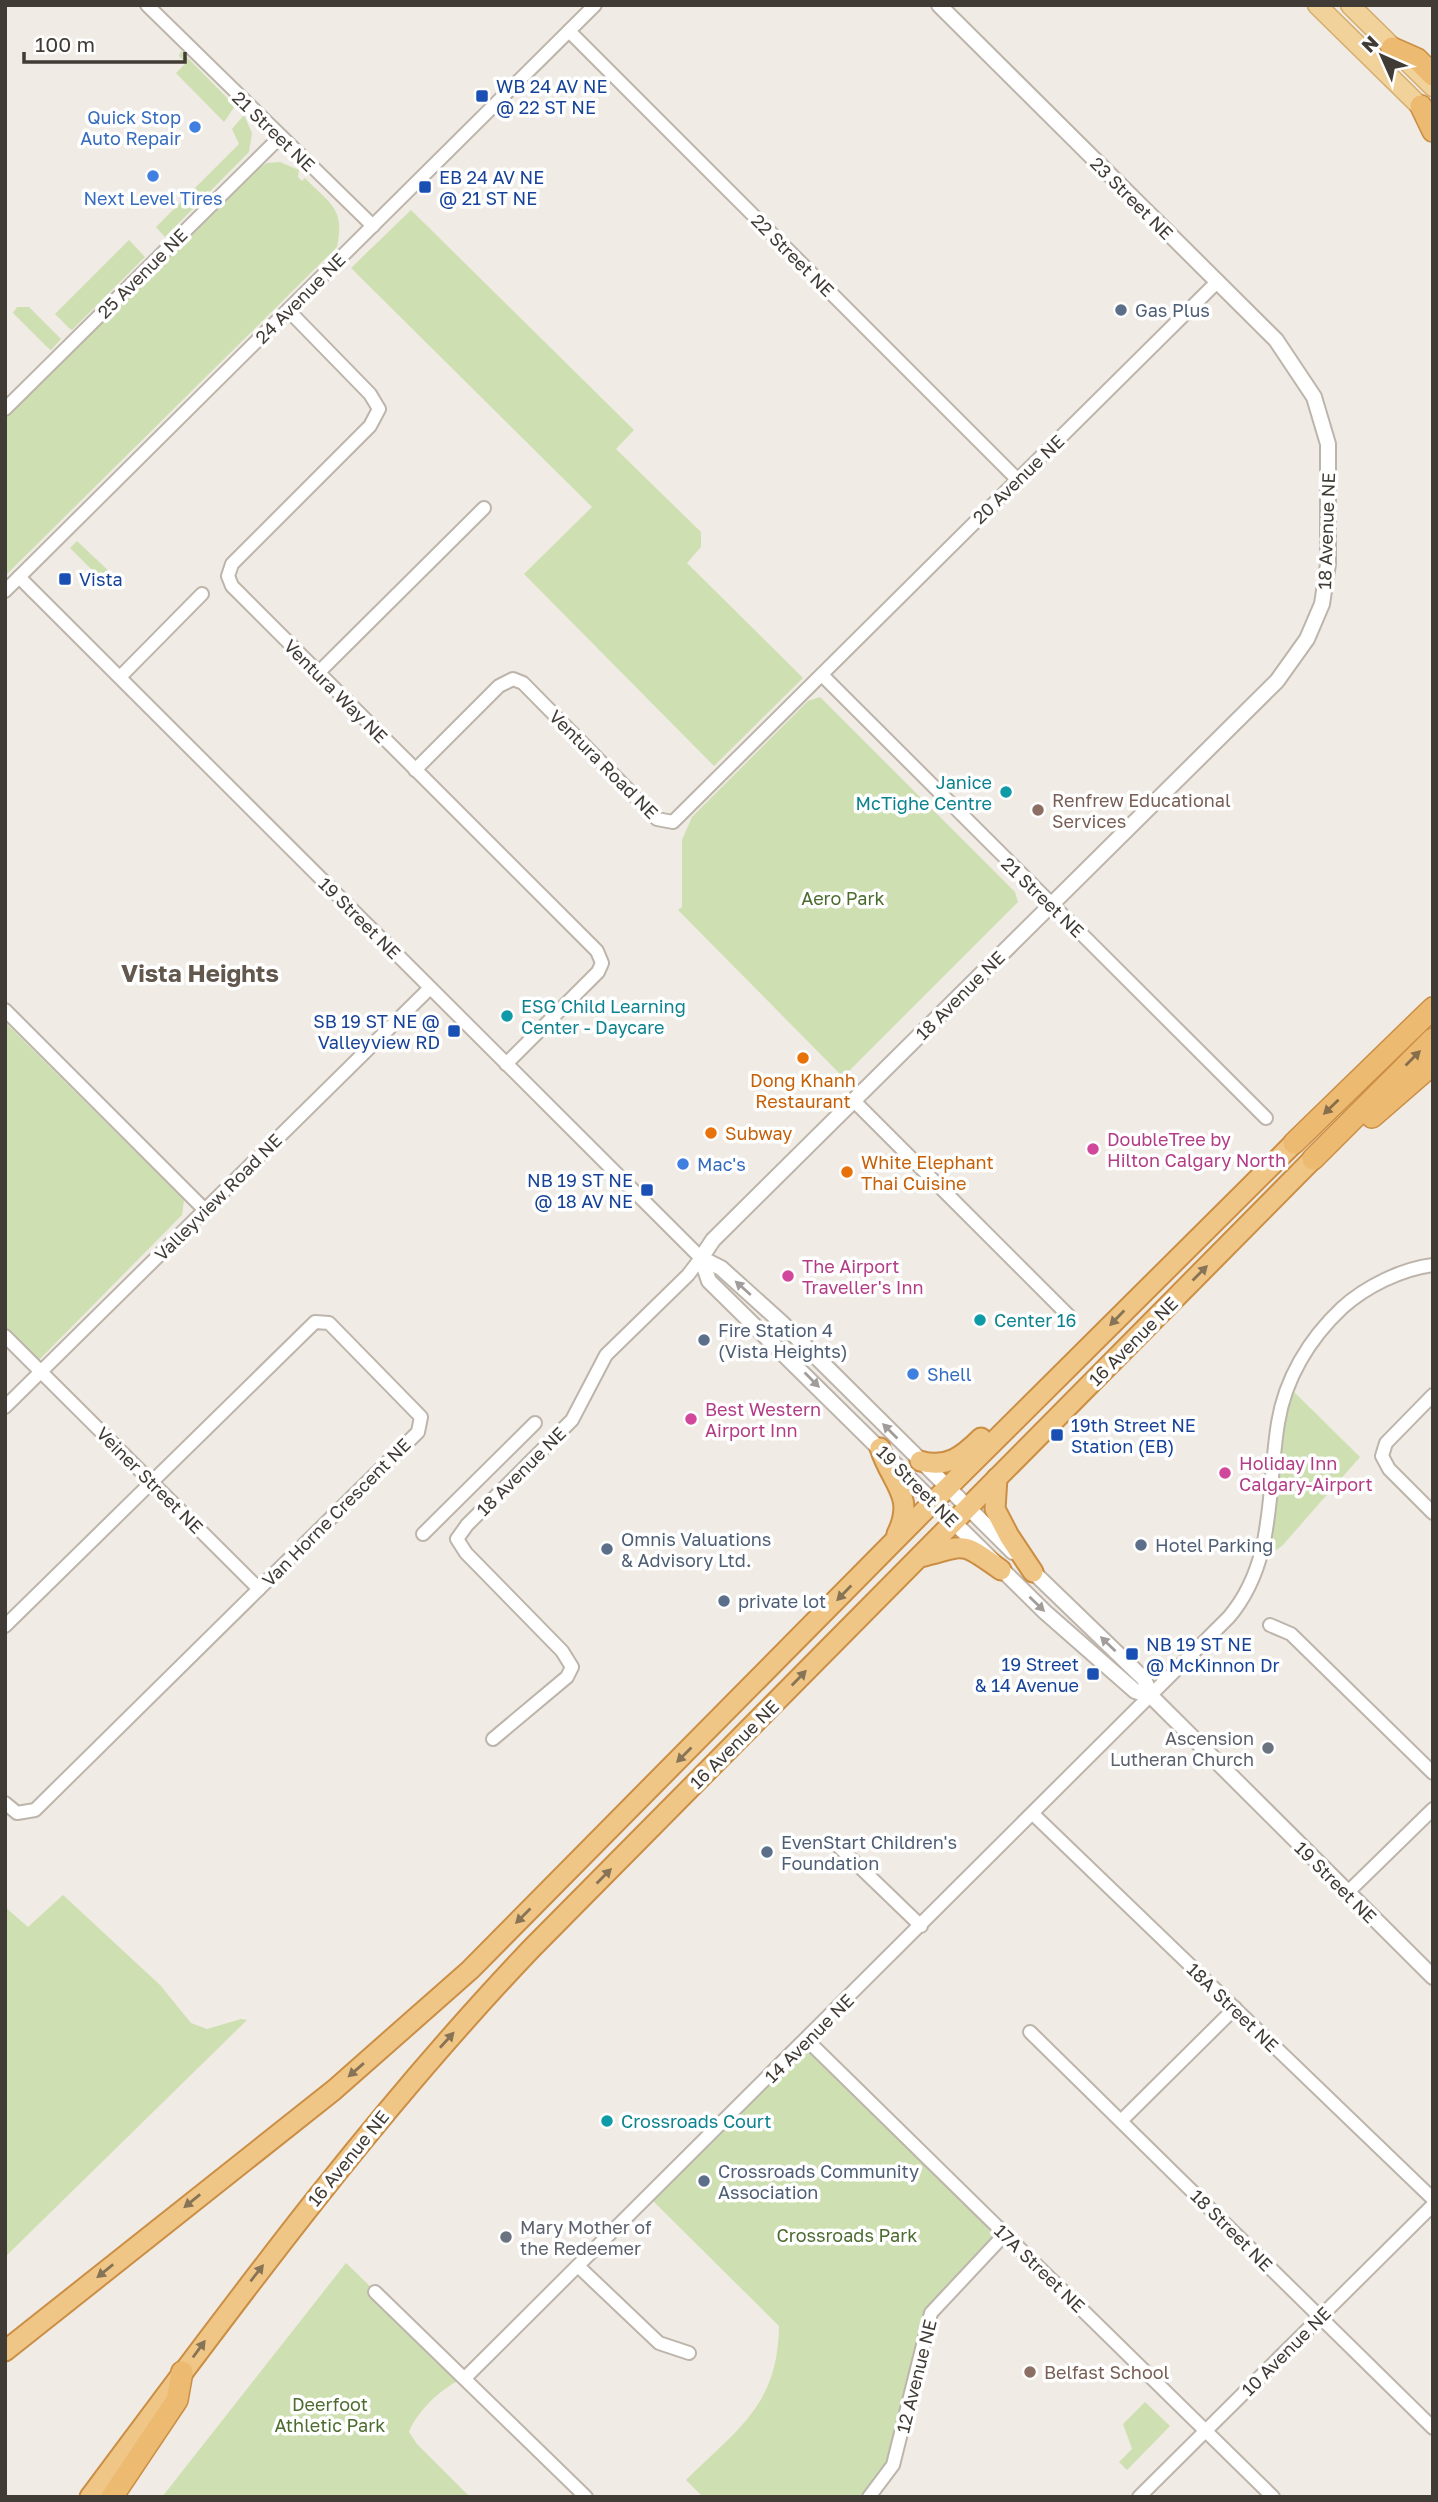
<svg xmlns="http://www.w3.org/2000/svg" width="1438" height="2502" viewBox="0 0 1438 2502" font-family="'Golos Text',sans-serif">
	<style>
		.green { fill: #cee0b1 }
		.lines { fill: none; stroke-linecap: round; stroke-linejoin: round }
		.minor-casing { stroke: #bdb5ab; stroke-width: 16 }
		.tertiary-casing { stroke: #bdb5ab; stroke-width: 18 }
		.primary-casing { stroke: #d4ad6d; stroke-width: 21 }
		.trunk-casing { stroke: #ca8e44; stroke-width: 23 }
		.motorway-casing { stroke: #ca8e44; stroke-width: 24 }
		.minor { stroke: #fff; stroke-width: 12 }
		.tertiary { stroke: #fff; stroke-width: 14 }
		.primary { stroke: #f2d29b; stroke-width: 18 }
		.trunk { stroke: #f0c686; stroke-width: 19 }
		.motorway { stroke: #edba72; stroke-width: 21 }
		.oneway { fill: #866e4d }
		.oneway2 { fill: #877355 }
		.oneway3 { fill: #a09d9a }
		.transit-dot { fill: #1a4fb4; stroke: #fff; stroke-width: 2.5 }
		.shop-dot { fill: #3f7fe0; stroke: #fff; stroke-width: 2.5 }
		.service-dot { fill: #5c6f8a; stroke: #fff; stroke-width: 2.5 }
		.culture-dot { fill: #0f9aa8; stroke: #fff; stroke-width: 2.5 }
		.education-dot { fill: #8d6e63; stroke: #fff; stroke-width: 2.5 }
		.food-dot { fill: #e8710a; stroke: #fff; stroke-width: 2.5 }
		.hotel-dot { fill: #d1479c; stroke: #fff; stroke-width: 2.5 }
		.worship-dot { fill: #6b7280; stroke: #fff; stroke-width: 2.5 }
		.labels { text-anchor: middle; dominant-baseline: central; stroke-width: 7; stroke-linejoin: round; paint-order: stroke }
		.transit-label { font-size: 18px; fill: #164399; stroke: #fff; text-anchor: start }
		.shop-label { font-size: 18px; fill: #366cbe; stroke: #fff; text-anchor: start }
		.street-label { font-size: 18px; fill: #413b35; stroke: #fff }
		.service-label { font-size: 18px; fill: #4e5e75; stroke: #fff; text-anchor: start }
		.culture-label { font-size: 18px; fill: #0d838f; stroke: #fff; text-anchor: start }
		.education-label { font-size: 18px; fill: #785e54; stroke: #fff; text-anchor: start }
		.park-label { font-size: 18px; fill: #4b6b2f; stroke: #fff }
		.food-label { font-size: 18px; fill: #c56008; stroke: #fff; text-anchor: start }
		.hotel-label { font-size: 18px; fill: #b23c85; stroke: #fff; text-anchor: start }
		.worship-label { font-size: 18px; fill: #5b616d; stroke: #fff; text-anchor: end }
		.district-label { font-size: 24px; font-weight: bold; fill: #63584d; stroke: #fff }
	</style>
	<rect width="100%" height="100%" fill="#f0ebe4"/>
	<g class="green">
		<path d="M181,51L235,106L224,122L176,73L186,63L179,56Z"/>
		<path d="M244,115L252,133L249,152L165,237L156,227L239,144L232,129Z"/>
		<path d="M280,162L299,170L298,177L302,181L305,178C331,205 345,208 337,247L5,576V419L256,170L267,163Z"/>
		<path d="M411,210L634,430L616,449L701,532V547L687,563L803,678L714,766L524,574L592,507L351,268Z"/>
		<path d="M129,240L145,257L72,330L69,328L55,314Z"/>
		<path d="M17,307H29L61,339L51,350L47,347L13,313Z"/>
		<path d="M77,541L113,575L102,586L93,571L70,548Z"/>
		<path d="M820,697L1015,892L1018,902L843,1077L678,910L682,907V840L692,817L808,701Z"/>
		<path d="M5,1022L184,1200L182,1215L39,1360L5,1326Z"/>
		<path d="M1288,1386L1360,1457L1282,1546L1261,1560Z"/>
		<path d="M63,1895L160,1985L191,2023L207,2029L241,2019L247,2020L5,2257V1907L28,1927Z"/>
		<path d="M807,2040L1005,2234L938,2303L898,2447L869,2497H703L686,2480C737,2429 778,2406 779,2326L648,2196Z"/>
		<path d="M346,2263L465,2378C444,2385 417,2411 409,2432L417,2444L470,2497H162Z"/>
		<path d="M1145,2402L1170,2426L1127,2470L1119,2462L1132,2449L1123,2424Z"/>
	</g>
	<g class="lines">
		<defs>
			<g id="minor">
				<path d="M147,5L373,226"/>
				<path d="M569,31L1017,479"/>
				<path d="M288,310L370,394L379,409L370,426L232,564L228,576L232,586L597,951L602,963L598,972L506,1064"/>
				<path d="M5,409L280,137"/>
				<path d="M19,577L701,1258L688,1275L606,1355L572,1420L467,1525L457,1539L466,1553L562,1651L572,1667L567,1677L493,1739"/>
				<path d="M5,591L595,5"/>
				<path d="M318,673L484,508"/>
				<path d="M822,675L1266,1118"/>
				<path d="M121,676L202,594"/>
				<path d="M415,770L499,686L513,679L523,683L657,819L673,822L1216,283"/>
				<path d="M5,1010L205,1210"/>
				<path d="M854,1101L1069,1316"/>
				<path d="M5,1336L259,1589"/>
				<path d="M1433,1395L1386,1443L1382,1456L1389,1469L1433,1513"/>
				<path d="M5,1407L430,988"/>
				<path d="M423,1534L535,1423"/>
				<path d="M1270,1625L1291,1634L1433,1773"/>
				<path d="M5,1626L315,1322L329,1323L421,1417L418,1432L35,1810L17,1813L5,1803"/>
				<path d="M1033,1814L1433,2199"/>
				<path d="M836,1844L921,1926"/>
				<path d="M1347,1893L1433,1809"/>
				<path d="M1030,2032L1433,2428"/>
				<path d="M807,2040L1273,2497"/>
				<path d="M1122,2120L1235,2008"/>
				<path d="M578,2266L659,2343L689,2353"/>
				<path d="M375,2292L586,2497"/>
				<path d="M465,2378L1229,1617C1276,1561 1267,1491 1278,1423C1285,1379 1309,1339 1342,1308C1365,1287 1401,1269 1433,1265"/>
				<path d="M869,2497L893,2465L931,2313L1005,2234"/>
				<path d="M1139,2497L1433,2205"/>
			</g>
			<g id="tertiary">
				<path d="M701,1258L713,1240L1277,681L1307,639L1322,604L1328,564V444L1314,397L1276,340L939,5"/>
				<path d="M701,1258L721,1268L782,1323L1013,1552"/>
				<path d="M701,1258L709,1281L1045,1612L1135,1691L1151,1696"/>
				<path d="M1027,1566L1144,1679L1151,1696L1433,1977"/>
			</g>
			<g id="primary">
				<path d="M1317,5L1429,115"/>
				<path d="M1350,5L1433,87"/>
			</g>
			<g id="trunk">
				<path d="M880,1448C891,1483 916,1496 897,1534"/>
				<path d="M920,1461C947,1469 963,1456 981,1438"/>
				<path d="M997,1478L995,1509L1009,1536L1033,1572"/>
				<path d="M920,1557C967,1546 958,1539 1001,1570"/>
				<path d="M5,2351L334,2090L470,1970L923,1512L1294,1143"/>
				<path d="M90,2497C231,2308 369,2119 532,1948L1313,1159"/>
			</g>
			<g id="motorway">
				<path d="M1392,48L1417,59L1433,75"/>
				<path d="M1421,106L1433,131"/>
				<path d="M1372,1117L1433,1064"/>
				<path d="M1294,1143L1433,1008"/>
				<path d="M1313,1159L1433,1039"/>
				<path d="M112,2497L177,2400L182,2372"/>
			</g>
		</defs>
		<use href="#minor" class="minor-casing"/>
		<use href="#tertiary" class="tertiary-casing"/>
		<use href="#primary" class="primary-casing"/>
		<use href="#trunk" class="trunk-casing"/>
		<use href="#motorway" class="motorway-casing"/>
		<use href="#minor" class="minor"/>
		<use href="#tertiary" class="tertiary"/>
		<use href="#primary" class="primary"/>
		<use href="#trunk" class="trunk"/>
		<use href="#motorway" class="motorway"/>
	</g>
	<defs><path id="oneway-solid" d="M-6-.8H1V-3.2L6.5 0L1 3.2V.8H-6Z" transform="scale(1.75)"/></defs>
	<g class="oneway">
		<use href="#oneway-solid" transform="translate(1413 1058) rotate(-45)"/>
		<use href="#oneway-solid" transform="translate(1331 1107) rotate(136)"/>
	</g>
	<g class="oneway2">
		<use href="#oneway-solid" transform="translate(1200 1273) rotate(-45)"/>
		<use href="#oneway-solid" transform="translate(1117 1318) rotate(134)"/>
		<use href="#oneway-solid" transform="translate(844 1593) rotate(134)"/>
		<use href="#oneway-solid" transform="translate(799 1678) rotate(-46)"/>
		<use href="#oneway-solid" transform="translate(684 1755) rotate(135)"/>
		<use href="#oneway-solid" transform="translate(604 1876) rotate(-45)"/>
		<use href="#oneway-solid" transform="translate(523 1916) rotate(135)"/>
		<use href="#oneway-solid" transform="translate(447 2040) rotate(-48)"/>
		<use href="#oneway-solid" transform="translate(356 2070) rotate(139)"/>
		<use href="#oneway-solid" transform="translate(192 2201) rotate(141)"/>
		<use href="#oneway-solid" transform="translate(105 2271) rotate(141)"/>
		<use href="#oneway-solid" transform="translate(257 2273) rotate(-52)"/>
		<use href="#oneway-solid" transform="translate(199 2349) rotate(-54)"/>
	</g>
	<g class="oneway3">
		<use href="#oneway-solid" transform="translate(743 1288) rotate(-138)"/>
		<use href="#oneway-solid" transform="translate(812 1380) rotate(45)"/>
		<use href="#oneway-solid" transform="translate(890 1431) rotate(-135)"/>
		<use href="#oneway-solid" transform="translate(1037 1604) rotate(44)"/>
		<use href="#oneway-solid" transform="translate(1108 1644) rotate(-136)"/>
	</g>
	<g class="transit-dot">
		<rect x="475" y="89" width="14" height="14" rx="3.5"/>
		<rect x="418" y="180" width="14" height="14" rx="3.5"/>
		<rect x="58" y="572" width="14" height="14" rx="3.5"/>
		<rect x="447" y="1024" width="14" height="14" rx="3.5"/>
		<rect x="640" y="1183" width="14" height="14" rx="3.5"/>
		<rect x="1050" y="1428" width="14" height="14" rx="3.5"/>
		<rect x="1125" y="1647" width="14" height="14" rx="3.5"/>
		<rect x="1086" y="1667" width="14" height="14" rx="3.5"/>
	</g>
	<g class="shop-dot">
		<circle cx="195" cy="127" r="7"/>
		<circle cx="153" cy="176" r="7"/>
		<circle cx="683" cy="1164" r="7"/>
		<circle cx="913" cy="1374" r="7"/>
	</g>
	<g class="service-dot">
		<circle cx="1121" cy="310" r="7"/>
		<circle cx="704" cy="1340" r="7"/>
		<circle cx="1141" cy="1545" r="7"/>
		<circle cx="607" cy="1549" r="7"/>
		<circle cx="724" cy="1601" r="7"/>
		<circle cx="767" cy="1852" r="7"/>
		<circle cx="704" cy="2181" r="7"/>
	</g>
	<g class="culture-dot">
		<circle cx="1006" cy="792" r="7"/>
		<circle cx="507" cy="1016" r="7"/>
		<circle cx="980" cy="1320" r="7"/>
		<circle cx="607" cy="2121" r="7"/>
	</g>
	<g class="education-dot">
		<circle cx="1038" cy="810" r="7"/>
		<circle cx="1030" cy="2372" r="7"/>
	</g>
	<g class="food-dot">
		<circle cx="803" cy="1058" r="7"/>
		<circle cx="711" cy="1133" r="7"/>
		<circle cx="847" cy="1172" r="7"/>
	</g>
	<g class="hotel-dot">
		<circle cx="1093" cy="1149" r="7"/>
		<circle cx="788" cy="1276" r="7"/>
		<circle cx="691" cy="1419" r="7"/>
		<circle cx="1225" cy="1473" r="7"/>
	</g>
	<g class="worship-dot">
		<circle cx="1268" cy="1748" r="7"/>
		<circle cx="506" cy="2237" r="7"/>
	</g>
	<g class="labels">
		<g class="transit-label">
			<text x="496" y="86">WB 24 AV NE<tspan x="496" dy="21">@ 22 ST NE</tspan></text>
			<text x="439" y="177">EB 24 AV NE<tspan x="439" dy="21">@ 21 ST NE</tspan></text>
			<text x="79" y="579">Vista</text>
			<text x="440" y="1021" text-anchor="end">SB 19 ST NE @<tspan x="440" dy="21">Valleyview RD</tspan></text>
			<text x="633" y="1180" text-anchor="end">NB 19 ST NE<tspan x="633" dy="21">@ 18 AV NE</tspan></text>
			<text x="1071" y="1425">19th Street NE<tspan x="1071" dy="21">Station (EB)</tspan></text>
			<text x="1146" y="1644">NB 19 ST NE<tspan x="1146" dy="21">@ McKinnon Dr</tspan></text>
			<text x="1079" y="1664" text-anchor="end">19 Street<tspan x="1079" dy="21">&amp; 14 Avenue</tspan></text>
		</g>
		<g class="shop-label">
			<text x="181" y="117" text-anchor="end">Quick Stop<tspan x="181" dy="21">Auto Repair</tspan></text>
			<text x="153" y="198" text-anchor="middle">Next Level Tires</text>
			<text x="697" y="1164">Mac's</text>
			<text x="927" y="1374">Shell</text>
		</g>
		<g class="street-label">
			<text transform="translate(274 131) rotate(44)">21 Street NE</text>
			<text transform="translate(1132 198) rotate(45)">23 Street NE</text>
			<text transform="translate(793 255) rotate(45)">22 Street NE</text>
			<text transform="translate(142 273) rotate(-45)">25 Avenue NE</text>
			<text transform="translate(300 298) rotate(-45)">24 Avenue NE</text>
			<text transform="translate(1018 479) rotate(-44)">20 Avenue NE</text>
			<text transform="translate(1326 531) rotate(-88)">18 Avenue NE</text>
			<text transform="translate(336 691) rotate(45)">Ventura Way NE</text>
			<text transform="translate(604 764) rotate(45)">Ventura Road NE</text>
			<text transform="translate(1043 897) rotate(44)">21 Street NE</text>
			<text transform="translate(360 918) rotate(45)">19 Street NE</text>
			<text transform="translate(960 995) rotate(-45)">18 Avenue NE</text>
			<text transform="translate(218 1197) rotate(-45)">Valleyview Road NE</text>
			<text transform="translate(1133 1341) rotate(-45)">16 Avenue NE</text>
			<text transform="translate(521 1471) rotate(-45)">18 Avenue NE</text>
			<text transform="translate(150 1480) rotate(45)">Veiner Street NE</text>
			<text transform="translate(918 1486) rotate(45)">19 Street NE</text>
			<text transform="translate(336 1512) rotate(-45)">Van Horne Crescent NE</text>
			<text transform="translate(734 1744) rotate(-45)">16 Avenue NE</text>
			<text transform="translate(1336 1882) rotate(45)">19 Street NE</text>
			<text transform="translate(1233 2007) rotate(44)">18A Street NE</text>
			<text transform="translate(809 2038) rotate(-45)">14 Avenue NE</text>
			<text transform="translate(348 2158) rotate(-51)">16 Avenue NE</text>
			<text transform="translate(1232 2230) rotate(45)">18 Street NE</text>
			<text transform="translate(1040 2268) rotate(44)">17A Street NE</text>
			<text transform="translate(1286 2351) rotate(-45)">10 Avenue NE</text>
			<text transform="translate(916 2376) rotate(-76)">12 Avenue NE</text>
		</g>
		<g class="service-label">
			<text x="1135" y="310">Gas Plus</text>
			<text x="718" y="1330">Fire Station 4<tspan x="718" dy="21">(Vista Heights)</tspan></text>
			<text x="621" y="1539">Omnis Valuations<tspan x="621" dy="21">&amp; Advisory Ltd.</tspan></text>
			<text x="1155" y="1545">Hotel Parking</text>
			<text x="738" y="1601">private lot</text>
			<text x="781" y="1842">EvenStart Children's<tspan x="781" dy="21">Foundation</tspan></text>
			<text x="718" y="2171">Crossroads Community<tspan x="718" dy="21">Association</tspan></text>
		</g>
		<g class="culture-label">
			<text x="992" y="782" text-anchor="end">Janice<tspan x="992" dy="21">McTighe Centre</tspan></text>
			<text x="521" y="1006">ESG Child Learning<tspan x="521" dy="21">Center - Daycare</tspan></text>
			<text x="994" y="1320">Center 16</text>
			<text x="621" y="2121">Crossroads Court</text>
		</g>
		<g class="education-label">
			<text x="1052" y="800">Renfrew Educational<tspan x="1052" dy="21">Services</tspan></text>
			<text x="1044" y="2372">Belfast School</text>
		</g>
		<g class="park-label">
			<text x="843" y="898">Aero Park</text>
			<text x="847" y="2235">Crossroads Park</text>
			<text x="330" y="2404">Deerfoot<tspan x="330" dy="21">Athletic Park</tspan></text>
		</g>
		<g class="food-label">
			<text x="803" y="1080" text-anchor="middle">Dong Khanh<tspan x="803" dy="21">Restaurant</tspan></text>
			<text x="725" y="1133">Subway</text>
			<text x="861" y="1162">White Elephant<tspan x="861" dy="21">Thai Cuisine</tspan></text>
		</g>
		<g class="hotel-label">
			<text x="1107" y="1139">DoubleTree by<tspan x="1107" dy="21">Hilton Calgary North</tspan></text>
			<text x="802" y="1266">The Airport<tspan x="802" dy="21">Traveller's Inn</tspan></text>
			<text x="705" y="1409">Best Western<tspan x="705" dy="21">Airport Inn</tspan></text>
			<text x="1239" y="1463">Holiday Inn<tspan x="1239" dy="21">Calgary-Airport</tspan></text>
		</g>
		<g class="worship-label">
			<text x="1254" y="1738">Ascension<tspan x="1254" dy="21">Lutheran Church</tspan></text>
			<text x="520" y="2227" text-anchor="start">Mary Mother of<tspan x="520" dy="21">the Redeemer</tspan></text>
		</g>
		<g class="district-label">
			<text x="200" y="972">Vista Heights</text>
		</g>
	</g>
	<rect width="1438" height="2502" fill="none" stroke="#413b35" stroke-width="14"/>
	<g transform="translate(1382 56) rotate(315)" stroke="#ffffff" stroke-width="5" paint-order="stroke">
	<path d="M0-5L12 26L0 18L-12 26Z" fill="#413b35"/>
	<text y="-10" font-size="19" font-weight="bold" text-anchor="middle" fill="#413b35">N</text>
	</g>
	<path d="M24 52v10h161v-10" fill="none" stroke="#413b35" stroke-width="3.5"/>
	<text x="35" y="52" font-size="21" fill="#413b35" stroke="#ffffff" stroke-width="5" paint-order="stroke">100 m</text>
</svg>
